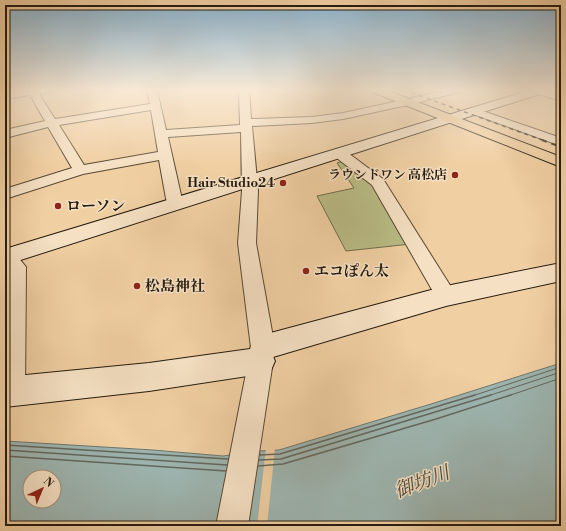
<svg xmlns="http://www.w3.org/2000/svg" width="566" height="531" viewBox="0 0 566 531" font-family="'Libre Bodoni','Noto Serif JP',serif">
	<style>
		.green { fill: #b9bb85; stroke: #706c4a }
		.water { fill: #9db4af; stroke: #6d776f; fill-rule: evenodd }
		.pier { fill: #f0cfa2 }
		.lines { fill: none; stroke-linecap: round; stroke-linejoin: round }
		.shore-far1 { stroke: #62685f; stroke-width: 1 }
		.shore { stroke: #62685f; stroke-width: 1.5 }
		.street-casing { stroke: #584934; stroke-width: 2 }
		.secondary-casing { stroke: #261c0f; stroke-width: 2 }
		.highway-casing { stroke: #261c0f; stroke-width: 2 }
		.street { fill: #f5e0c3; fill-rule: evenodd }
		.secondary { fill: #f5e0c3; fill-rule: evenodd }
		.highway { fill: #f0cfa2; fill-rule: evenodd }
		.rail-far1 { stroke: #261c0f; stroke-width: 1.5; stroke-dasharray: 4 4; stroke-linecap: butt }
		.rail { stroke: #261c0f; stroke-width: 2; stroke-dasharray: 5 5; stroke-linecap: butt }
		.poi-dot { fill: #8f2418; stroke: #f5e0c3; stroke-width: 1.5 }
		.labels { text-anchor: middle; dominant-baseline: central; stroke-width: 3; stroke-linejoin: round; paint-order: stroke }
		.far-poi-label { font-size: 13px; font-weight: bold; fill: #261c0f; stroke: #f5e0c3; text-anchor: end }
		.poi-label { font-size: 15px; font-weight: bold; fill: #261c0f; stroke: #f5e0c3; text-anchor: start }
		.near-water-label { font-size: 19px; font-style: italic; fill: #4a4a3f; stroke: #f5e0c3 }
	</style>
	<rect width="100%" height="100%" fill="#f0cfa2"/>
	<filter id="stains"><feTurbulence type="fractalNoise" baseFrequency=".005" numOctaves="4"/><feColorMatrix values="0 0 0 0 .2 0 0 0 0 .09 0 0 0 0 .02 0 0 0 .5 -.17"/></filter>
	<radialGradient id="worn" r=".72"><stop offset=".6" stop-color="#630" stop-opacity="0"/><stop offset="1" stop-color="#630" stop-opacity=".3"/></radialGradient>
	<path class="green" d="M346,160L376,183L411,244L346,251L317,196L354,188L337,163Z"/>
	<path class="water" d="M561,363V526H5V441L153,450L223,456L260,451L279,450L431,404ZM30,477H54V501H30Z"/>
	<path class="pier" d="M266,448H275L267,526H257Z"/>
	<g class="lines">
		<g class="shore-far1">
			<path d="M472,396L561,367"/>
			<path d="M488,396L561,372"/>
			<path d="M508,396L561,378"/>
		</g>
		<g class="shore">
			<path d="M5,445L228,459"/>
			<path d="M5,450L227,465"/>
			<path d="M260,455L280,454L475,395"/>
			<path d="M5,456L226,471"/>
			<path d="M259,460L281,459L491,395"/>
			<path d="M258,466L283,464L436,419L511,395"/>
		</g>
		<defs>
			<g id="street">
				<path d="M28,90H52L50,92L39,94L55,119L150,104L147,90H157L166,130L240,125L239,90H249L251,119L312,117L343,113L408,99L411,100L412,98L445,90H461L459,92L416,103L413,102L412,104L343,119L312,123L252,126L258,191L256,243L275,348L248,526H216L251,348L238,243L242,191L241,132L168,137L183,204L181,207L175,209L169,207L167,204L159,160L83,174L5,199V189L72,168L48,127L5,138V130L45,121L30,95L5,99V93ZM151,110L158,152L84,165L59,125Z"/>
				<path d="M530,90H544L561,95V101L532,92Z"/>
				<path d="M474,108L561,138V146L470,113L469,111L470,109Z"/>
				<path d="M339,149L344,150L383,179L453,290L456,296L453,302L446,304L439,302L372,185L334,156L332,153L334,150Z"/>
				<path d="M6,249L13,251L26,267L25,392L21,401L12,405L5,402Z"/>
			</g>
			<g id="secondary">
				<path d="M531,90H548L546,92L5,265V249Z"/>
				<path d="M561,263V281L446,306L273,357L275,361L271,370L261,374L149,391L5,407V377L149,363L250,349L253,339L263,335L446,286Z"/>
			</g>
			<path id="highway" d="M370,90H386L561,157V167L372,92Z"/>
		</defs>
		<use href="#street" class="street-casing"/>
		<use href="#secondary" class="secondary-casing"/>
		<use href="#highway" class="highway-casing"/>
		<use href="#street" class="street"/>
		<use href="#secondary" class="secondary"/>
		<use href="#highway" class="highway"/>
		<path class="rail-far1" d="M404,90L545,141"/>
		<path class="rail" d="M542,140L561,147"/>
	</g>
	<linearGradient id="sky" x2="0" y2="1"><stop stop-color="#8ab4d1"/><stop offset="0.55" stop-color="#f8e9d5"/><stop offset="1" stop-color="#f8e9d5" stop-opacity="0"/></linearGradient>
	<rect width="566" height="164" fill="url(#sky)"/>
	<g class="poi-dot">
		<circle cx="455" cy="175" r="4"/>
		<circle cx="283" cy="183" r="4"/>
		<circle cx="58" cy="206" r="4"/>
		<circle cx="306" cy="271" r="4"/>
		<circle cx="137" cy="286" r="4"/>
	</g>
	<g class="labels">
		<g class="far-poi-label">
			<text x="447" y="175">ラウンドワン 高松店</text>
			<text x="275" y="183">Hair Studio24</text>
		</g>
		<g class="poi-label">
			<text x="66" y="206">ローソン</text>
			<text x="314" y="271">エコぽん太</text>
			<text x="145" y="286">松島神社</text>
		</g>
		<g class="near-water-label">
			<text transform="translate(422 482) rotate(-21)">御坊川</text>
		</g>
	</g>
	<rect width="566" height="531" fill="none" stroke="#f0cfa2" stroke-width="20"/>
	<rect x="6" y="6" width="554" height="519" fill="none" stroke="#261c0f" stroke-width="2"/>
	<rect x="10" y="10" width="546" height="511" fill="none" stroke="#261c0f"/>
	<g transform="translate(42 489) rotate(44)"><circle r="19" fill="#f5e0c3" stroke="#a2927b"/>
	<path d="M0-3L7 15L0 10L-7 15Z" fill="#8f2418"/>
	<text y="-6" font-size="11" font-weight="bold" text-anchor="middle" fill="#261c0f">N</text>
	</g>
	<rect width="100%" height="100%" filter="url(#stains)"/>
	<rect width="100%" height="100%" fill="url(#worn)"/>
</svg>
